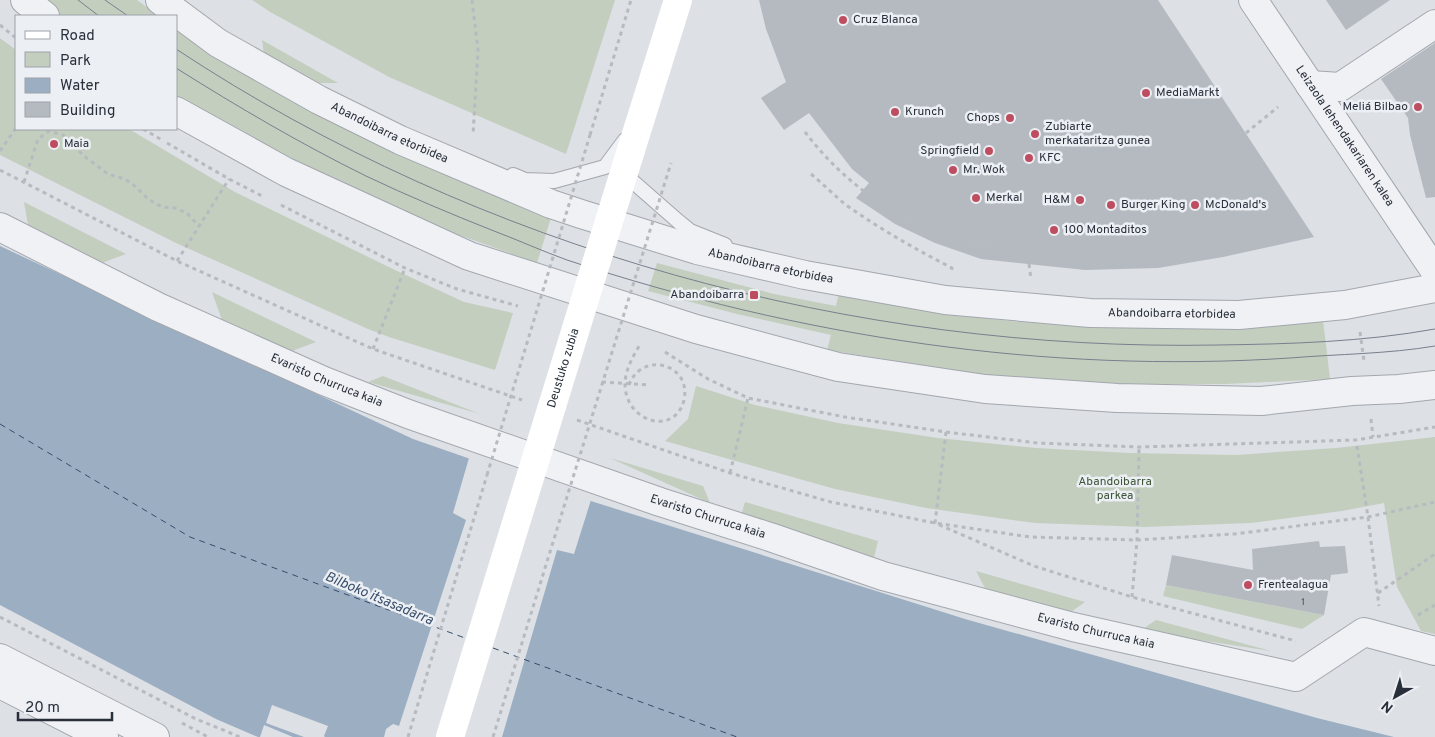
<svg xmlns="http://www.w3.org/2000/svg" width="1435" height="737" viewBox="0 0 1435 737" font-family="Overpass,sans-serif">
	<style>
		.green { fill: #c3cebf }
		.water { fill: #9caec2 }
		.pier { fill: #dde0e5 }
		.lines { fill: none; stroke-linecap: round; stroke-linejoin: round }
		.ferry { stroke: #374d69; stroke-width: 1; stroke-dasharray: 6 5; stroke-linecap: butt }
		.building { fill: #b5bac1 }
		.lane-casing { stroke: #a3a7ae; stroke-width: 16 }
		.street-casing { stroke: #a3a7ae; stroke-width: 30 }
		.path { stroke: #b7bbc0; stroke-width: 3; stroke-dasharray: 4 4; stroke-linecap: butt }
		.lane { stroke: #eff1f4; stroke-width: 14 }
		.street { stroke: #eff1f4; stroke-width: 28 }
		.secondary { stroke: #fff; stroke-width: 28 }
		.tram { stroke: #78808d; stroke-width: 1 }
		.path-bridge { stroke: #b7bbc0; stroke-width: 3; stroke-dasharray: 4 4; stroke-linecap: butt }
		.secondary-bridge { stroke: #fff; stroke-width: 28 }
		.poi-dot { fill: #be4e5f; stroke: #eceff3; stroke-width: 2 }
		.labels { text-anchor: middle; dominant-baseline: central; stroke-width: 5; stroke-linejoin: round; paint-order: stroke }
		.number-label { font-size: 10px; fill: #4b525c }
		.poi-label { font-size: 12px; fill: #282f3a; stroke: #eceff3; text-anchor: start }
		.street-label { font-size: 12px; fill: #282f3a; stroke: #eceff3 }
		.park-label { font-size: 12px; fill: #3d5437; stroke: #eceff3 }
		.water-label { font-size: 14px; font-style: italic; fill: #374d69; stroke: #eceff3 }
	</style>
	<rect width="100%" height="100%" fill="#dde0e5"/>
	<g class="green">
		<path d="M39,0H137L159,16H60Z"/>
		<path d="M252,0H615L566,154L389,77L272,13Z"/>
		<path d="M176,29L221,61L358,133L446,175L553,211L537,263L406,216L229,128L176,96Z"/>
		<path d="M0,38L16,50V129H129L235,192L395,270L464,302L513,313L495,370L389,337L368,329L176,243L0,155Z"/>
		<path d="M262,40L338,83H300L265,62Z"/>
		<path d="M24,202L126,254L99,264L28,225Z"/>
		<path d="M657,263L774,294L836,306L839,292L928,311L1009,321L1090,327L1323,320L1330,379L1226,384H1104L991,376L827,350L831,335L737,314L648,291Z"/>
		<path d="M212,292L316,342L287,353L223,323Z"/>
		<path d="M383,376L480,414L368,382Z"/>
		<path d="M696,386L755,405L838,423L938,438L1036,448L1130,453L1236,455L1336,448L1435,437V634L1421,631L1397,587L1384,503L1342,511L1251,523L1144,527L1035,523L926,508L835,489L665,441L688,419Z"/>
		<path d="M610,458L703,486L710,503Z"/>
		<path d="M745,502L878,541L874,558L741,516Z"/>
		<path d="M976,571L1085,602L1068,614L986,590Z"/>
		<path d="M1166,585L1324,615L1302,629L1163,596Z"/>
		<path d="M1156,620L1271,651L1140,631Z"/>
	</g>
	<path class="water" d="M0,246L413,439L594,502L965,619L1317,718L1394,737H293L264,725L260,737H258L216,719L0,605Z"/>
	<g class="pier">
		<path d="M469,458H474L591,500L574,554L557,550L502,737H384L386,729L393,724L399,726L466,520L453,513Z"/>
		<path d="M272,705L328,726L324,736L325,737H304L266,723Z"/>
	</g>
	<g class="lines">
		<g class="ferry">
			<path d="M0,424L190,537L465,638"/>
			<path d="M493,648L737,737"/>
		</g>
	</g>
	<g class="building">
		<path d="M759,0H1158L1314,237L1223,257L1158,268L1085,270L981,259L935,243L895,224L856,198L869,183L852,169L809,113L784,130L761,98L786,82L766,29Z"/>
		<path d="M1326,0H1390L1346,30Z"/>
		<path d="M1435,43V197L1426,198L1410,135L1408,118L1381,79Z"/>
		<path d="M1319,541L1320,547L1345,546L1348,573L1331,575L1324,615L1166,585L1172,555L1253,570L1252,549Z"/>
	</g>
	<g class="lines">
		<defs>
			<g id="lane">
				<path d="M629,167L631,180L679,222L690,231L725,245"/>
				<path d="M513,175L525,180L554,181L605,167L625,140V143"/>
			</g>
			<g id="street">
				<path d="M25,0L45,16"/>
				<path id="s1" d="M160,0L218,43L319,100L400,140L551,204L581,214L697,250L805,275L945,300L1090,313L1239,315L1345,305L1435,288"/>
				<path id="s2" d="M1253,0L1435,271"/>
				<path d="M1310,85L1340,87L1435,24"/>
				<path d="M176,111L286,172L469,256L696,329L838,367L985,389L1117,398L1261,401L1352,391L1399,389L1435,385"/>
				<path id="s3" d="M0,227L158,307L324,381L408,414L660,502L770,537L883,576L1073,627L1296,677L1364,632L1435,651"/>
				<path d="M0,658L155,737"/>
				<path d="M0,684L104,737"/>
			</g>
		</defs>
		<use href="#lane" class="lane-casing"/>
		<use href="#street" class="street-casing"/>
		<g class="path">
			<path d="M472,0L478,50L473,135"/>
			<path d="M0,25L16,38"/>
			<path d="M143,129L162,140"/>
			<path d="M805,132C842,181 895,220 954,238C974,244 994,247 1014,251"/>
			<path d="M1246,133L1278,107"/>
			<path d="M590,135L631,0"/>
			<path d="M167,143L229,179L264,197"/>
			<path d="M0,151L16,128"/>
			<path d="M0,170L177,261L373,349L522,400"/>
			<path d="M811,174C823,184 834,195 846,205C880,229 915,249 952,268L951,270"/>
			<path d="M24,182L38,139L49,131L63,135L84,156L108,174L125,179L136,187L148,199L162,207L175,208L187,213L199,226"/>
			<path d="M281,205L405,268L457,289L518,306"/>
			<path d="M177,261L229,179"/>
			<path d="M1029,264L1031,279"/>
			<path d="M1360,332L1364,361"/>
			<path d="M373,349L405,268"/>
			<path d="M665,352L708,379L748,398L845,417L946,432L1038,443L1139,447L1356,440L1435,427"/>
			<path d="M629,385C642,350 692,364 684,400C674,440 617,419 626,375C629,363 635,353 641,343"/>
			<path d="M1371,419L1373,437"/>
			<path d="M577,420L730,473L831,502L935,523L1030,537L1137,540L1234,534L1368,517L1435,502"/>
			<path d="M946,432L935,523L1034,566L1132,597L1296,641"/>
			<path d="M1357,446L1368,517L1379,606"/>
			<path d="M730,473L748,398"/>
			<path d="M1378,593L1435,554"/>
			<path d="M1132,597L1137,540L1139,447"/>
			<path d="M1418,615L1435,605"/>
			<path d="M0,617L194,718L240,737"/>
			<path d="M182,723L208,737"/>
			<path d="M408,737L487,475"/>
			<path d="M493,737L566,500"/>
		</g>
		<use href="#lane" class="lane"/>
		<use href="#street" class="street"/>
		<path class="secondary" d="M631,150L678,0"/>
		<g class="tram">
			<path d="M78,0L99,16"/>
			<path d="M105,0L128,16"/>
			<path d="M176,49C480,250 854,352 1218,345C1290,344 1363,342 1435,329"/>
			<path d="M176,68C238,107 301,144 366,176C408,196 451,214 494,231C518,240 542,251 567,260C800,337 1045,374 1290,358C1338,354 1388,354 1435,346"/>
		</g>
		<g class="path-bridge">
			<path d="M602,382L648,385"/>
			<path d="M487,475L590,135"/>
			<path d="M566,500L671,163"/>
		</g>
		<path class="secondary-bridge" id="s4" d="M450,737L631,150"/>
	</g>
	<g class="poi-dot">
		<circle cx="843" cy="20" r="5"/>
		<circle cx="1146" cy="93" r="5"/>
		<circle cx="1418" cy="107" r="5"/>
		<circle cx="895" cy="112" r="5"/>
		<circle cx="1010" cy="118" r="5"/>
		<circle cx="1035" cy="134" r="5"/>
		<circle cx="54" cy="144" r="5"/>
		<circle cx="989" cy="151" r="5"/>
		<circle cx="1029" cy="158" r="5"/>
		<circle cx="953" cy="170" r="5"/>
		<circle cx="976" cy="198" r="5"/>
		<circle cx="1080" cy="200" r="5"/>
		<circle cx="1111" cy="205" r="5"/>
		<circle cx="1195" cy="205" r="5"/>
		<circle cx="1054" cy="230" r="5"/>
		<rect x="749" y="290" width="10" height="10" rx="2.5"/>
		<circle cx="1248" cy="585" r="5"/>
	</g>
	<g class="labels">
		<g class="number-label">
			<text x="1303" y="602">1</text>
		</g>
		<g class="poi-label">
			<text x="853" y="20">Cruz Blanca</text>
			<text x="1156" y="93">MediaMarkt</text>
			<text x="1408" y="107" text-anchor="end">Meliá Bilbao</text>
			<text x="905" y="112">Krunch</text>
			<text x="1000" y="118" text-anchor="end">Chops</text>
			<text x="1045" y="127">Zubiarte<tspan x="1045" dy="14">merkataritza gunea</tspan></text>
			<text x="64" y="144">Maia</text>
			<text x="979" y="151" text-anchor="end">Springfield</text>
			<text x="1039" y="158">KFC</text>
			<text x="963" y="170">Mr. Wok</text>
			<text x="986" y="198">Merkal</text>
			<text x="1070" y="200" text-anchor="end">H&amp;M</text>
			<text x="1121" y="205">Burger King</text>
			<text x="1205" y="205">McDonald's</text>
			<text x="1064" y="230">100 Montaditos</text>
			<text x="744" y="295" text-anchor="end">Abandoibarra</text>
			<text x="1258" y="585">Frentealagua</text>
		</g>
		<g class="street-label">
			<text stroke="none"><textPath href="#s1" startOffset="266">Abandoibarra etorbidea</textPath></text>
			<text stroke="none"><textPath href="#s2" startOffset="164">Leizaola lehendakariaren kalea</textPath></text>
			<text stroke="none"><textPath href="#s1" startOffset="671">Abandoibarra etorbidea</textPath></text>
			<text stroke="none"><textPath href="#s1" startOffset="1076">Abandoibarra etorbidea</textPath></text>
			<text stroke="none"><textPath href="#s4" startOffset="386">Deustuko zubia</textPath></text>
			<text stroke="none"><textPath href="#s3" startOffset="361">Evaristo Churruca kaia</textPath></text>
			<text stroke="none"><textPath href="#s3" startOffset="766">Evaristo Churruca kaia</textPath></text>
			<text stroke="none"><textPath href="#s3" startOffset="1171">Evaristo Churruca kaia</textPath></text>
		</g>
		<g class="park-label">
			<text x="1115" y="482">Abandoibarra<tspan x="1115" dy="14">parkea</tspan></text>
		</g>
		<g class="water-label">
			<text transform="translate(379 599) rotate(23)">Bilboko itsasadarra</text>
		</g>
	</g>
	<rect x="15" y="15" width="162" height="115" fill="#eceff3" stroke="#9ea2a9"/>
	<rect x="25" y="31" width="25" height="8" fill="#ffffff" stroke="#9ea2a9"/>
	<text x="60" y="40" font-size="15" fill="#282f3a">Road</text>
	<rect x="25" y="52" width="25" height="15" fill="#c3cebf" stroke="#9ea2a9"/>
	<text x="60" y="65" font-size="15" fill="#282f3a">Park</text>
	<rect x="25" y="78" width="25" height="15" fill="#9caec2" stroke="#9ea2a9"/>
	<text x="60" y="90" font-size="15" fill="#282f3a">Water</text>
	<rect x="25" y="102" width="25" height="15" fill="#b5bac1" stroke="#9ea2a9"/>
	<text x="60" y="115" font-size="15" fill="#282f3a">Building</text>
	<g transform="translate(1395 697) rotate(219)" stroke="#eceff3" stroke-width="4" paint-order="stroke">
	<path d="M0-4L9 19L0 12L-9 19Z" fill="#282f3a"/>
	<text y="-8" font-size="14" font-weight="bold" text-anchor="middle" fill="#282f3a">N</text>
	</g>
	<path d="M18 712v8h94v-8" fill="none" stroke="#282f3a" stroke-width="2.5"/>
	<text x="25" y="712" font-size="15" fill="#282f3a" stroke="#eceff3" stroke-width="4" paint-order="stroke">20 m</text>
</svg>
